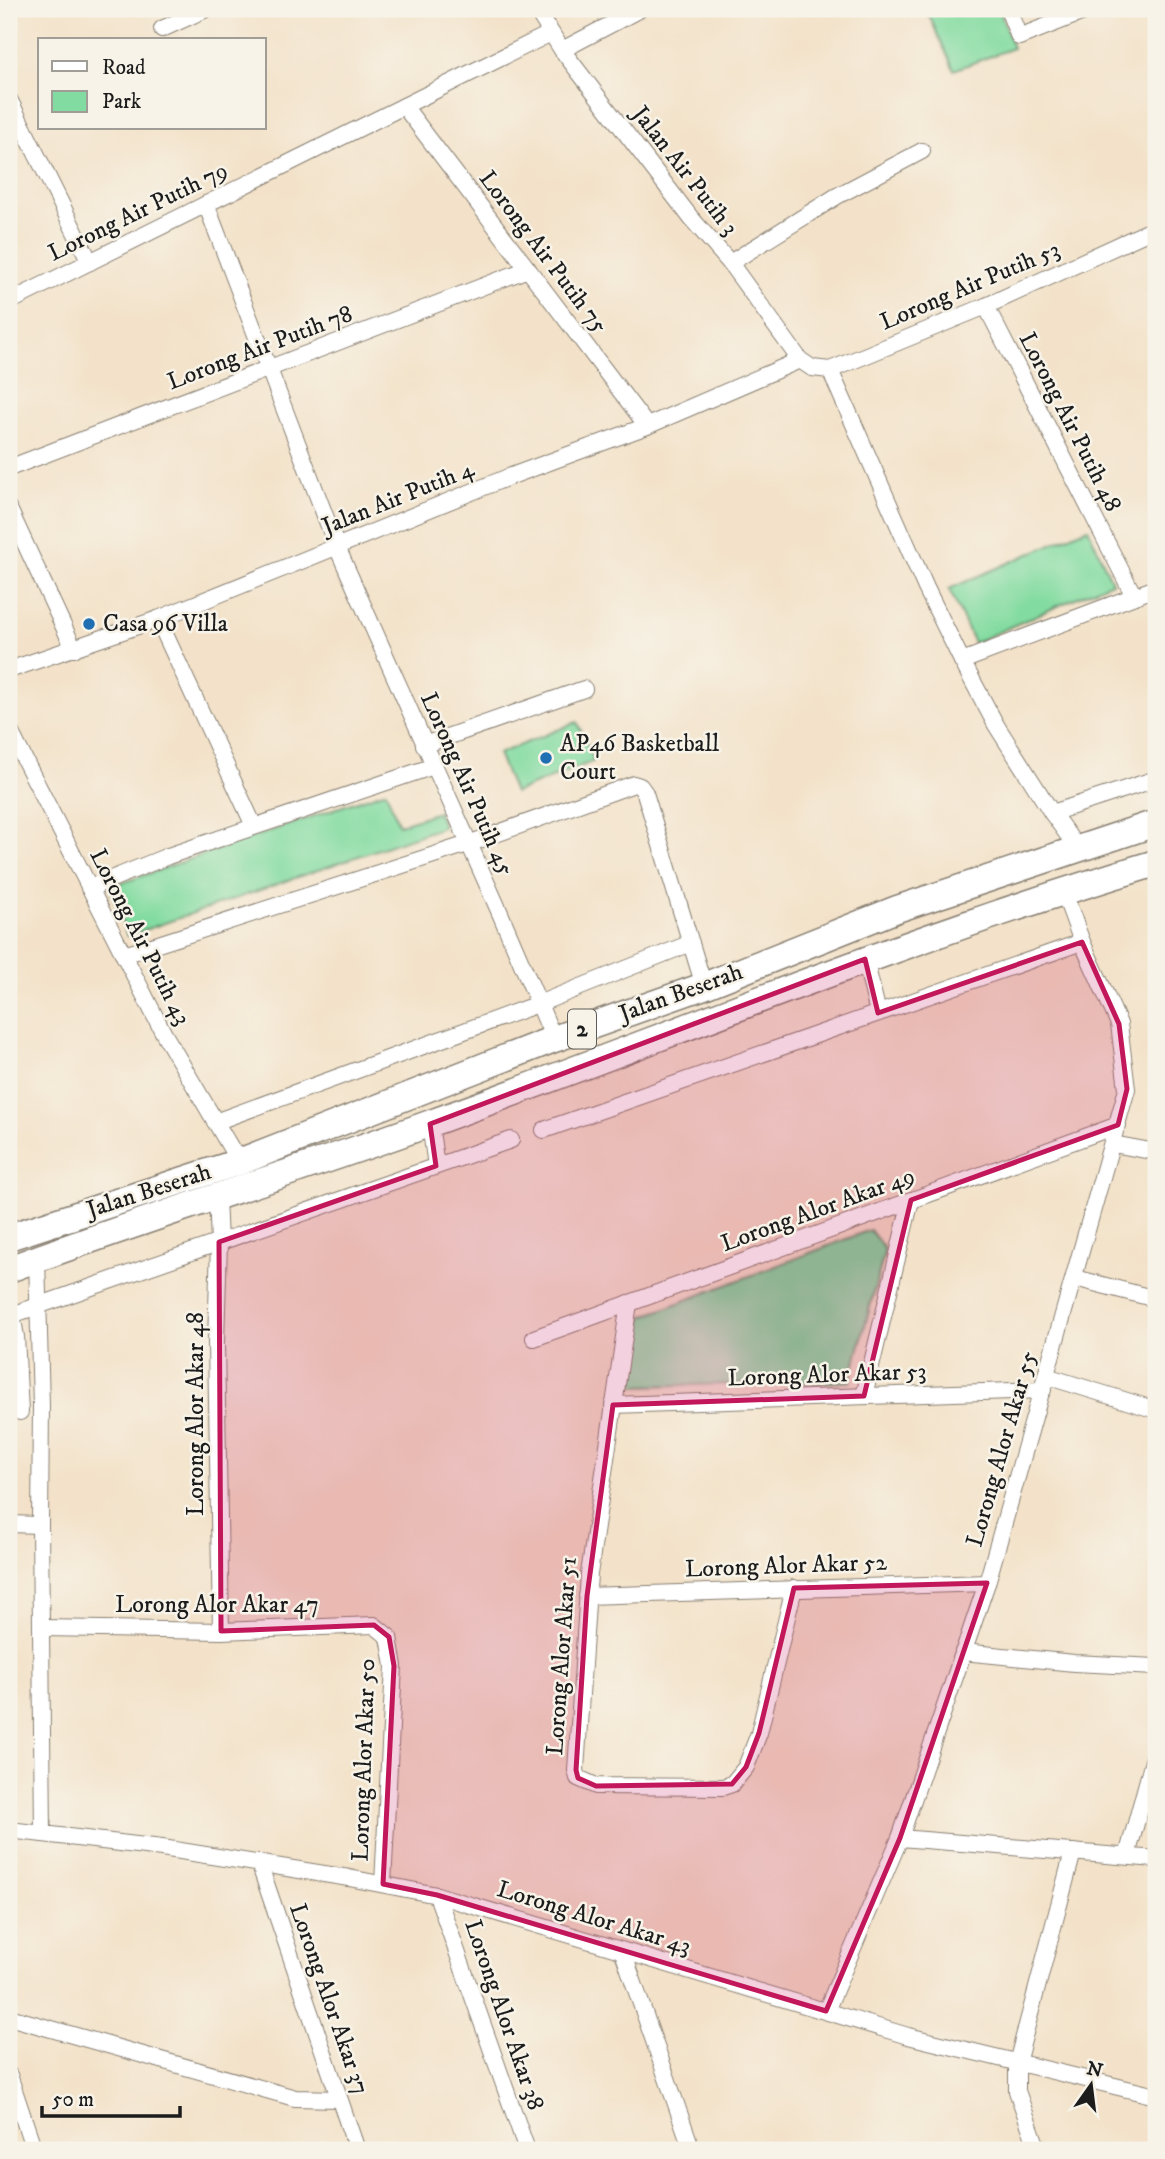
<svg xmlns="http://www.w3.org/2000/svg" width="1165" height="2159" viewBox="0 0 1165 2159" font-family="'IM FELL DW Pica',serif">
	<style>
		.green { fill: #82dba0; stroke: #4f7c5e; stroke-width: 2 }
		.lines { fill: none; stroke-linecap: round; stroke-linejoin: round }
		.minor-casing { stroke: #887f72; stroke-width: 18 }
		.trunk-casing { stroke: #887f72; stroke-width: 29 }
		.minor { stroke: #fff; stroke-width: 16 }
		.trunk { stroke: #fff; stroke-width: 26 }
		.marked { fill: #c2185b; fill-opacity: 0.2; stroke: #c2185b; stroke-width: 5; stroke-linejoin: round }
		.poi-dot { fill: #1f6fb2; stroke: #f7f3e8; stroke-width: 2.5 }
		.labels { text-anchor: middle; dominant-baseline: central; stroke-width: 5; stroke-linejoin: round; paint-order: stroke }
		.shield { fill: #f7f3e8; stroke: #5e5c59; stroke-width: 2 }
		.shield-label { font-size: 23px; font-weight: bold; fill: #1c1c1c }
		.street-label { font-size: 24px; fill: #1c1c1c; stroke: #f7f3e8 }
		.poi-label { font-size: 24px; fill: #1c1c1c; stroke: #f7f3e8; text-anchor: start }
	</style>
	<rect width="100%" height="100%" fill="#f7f3e8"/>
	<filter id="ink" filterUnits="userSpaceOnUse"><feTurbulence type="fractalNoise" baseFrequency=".0143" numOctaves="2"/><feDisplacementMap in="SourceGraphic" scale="14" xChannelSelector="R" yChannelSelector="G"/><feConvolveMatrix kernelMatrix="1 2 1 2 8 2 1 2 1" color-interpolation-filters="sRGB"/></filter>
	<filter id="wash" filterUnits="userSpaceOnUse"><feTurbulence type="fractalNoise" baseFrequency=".00686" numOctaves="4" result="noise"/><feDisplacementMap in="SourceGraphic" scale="28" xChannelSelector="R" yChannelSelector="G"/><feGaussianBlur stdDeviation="1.57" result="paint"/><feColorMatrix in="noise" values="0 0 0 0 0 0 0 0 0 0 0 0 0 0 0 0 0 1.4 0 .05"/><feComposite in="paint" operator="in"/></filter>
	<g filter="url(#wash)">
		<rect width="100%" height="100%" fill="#f3e2c9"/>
		<g class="green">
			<path d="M926,9H999L1013,48L954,70Z"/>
			<path d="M1088,528L1112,582L974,643L949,589Z"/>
			<path d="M577,722L594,761L514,793L498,754Z"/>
			<path d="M386,791L399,825L438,812L443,827L127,936L110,887Z"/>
			<path d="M870,1230L885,1250L850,1382L630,1386L642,1317Z"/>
		</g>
	</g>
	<g filter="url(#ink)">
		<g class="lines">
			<defs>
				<g id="minor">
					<path d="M536,9L562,50L691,218L730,263L800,360L812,368L830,370L986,306L1156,228"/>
					<path d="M1008,9L1019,37L1091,9"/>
					<path d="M162,29L206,9"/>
					<path d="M562,50L640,9"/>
					<path d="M9,99L90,262"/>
					<path d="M404,106L647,426"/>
					<path d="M206,204L337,547L500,913L554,1039"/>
					<path d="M730,263L837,196L922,151"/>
					<path d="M9,302L551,33"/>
					<path d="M986,306L1134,596"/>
					<path d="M830,370L926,588L962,661L996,725L1052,813L1078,849"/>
					<path d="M9,468L528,269"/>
					<path d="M9,509L74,649"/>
					<path d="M158,619L254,826"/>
					<path d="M962,661L1156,588"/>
					<path d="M9,670L158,619L506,478L647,426L800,360"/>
					<path d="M9,729L164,1034L239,1162"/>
					<path d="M424,745L584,689"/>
					<path d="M1052,813L1156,779"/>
					<path d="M89,888L168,856L434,766"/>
					<path d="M124,955L468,844L634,784L640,786L645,793L704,986"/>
					<path d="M865,959L878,1013"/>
					<path d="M215,1122L538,1004L691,943"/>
					<path d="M430,1124L436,1166"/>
					<path d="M544,1130L1082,942"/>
					<path d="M1113,1144L1156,1152"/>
					<path d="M217,1197L219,1242L216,1343L221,1631"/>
					<path d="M37,1258L41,1406L40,1525L43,1834"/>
					<path d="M1075,1278L1156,1299"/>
					<path d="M629,1303L589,1574L576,1770L578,1778L596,1786L723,1787L732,1784L746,1767L759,1733L794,1588"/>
					<path d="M12,1314L16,1337L20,1412"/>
					<path d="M9,1316L511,1140"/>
					<path d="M534,1338L1118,1125"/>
					<path d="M1046,1376L1156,1410"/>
					<path d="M864,1396L911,1200"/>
					<path d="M613,1405L1043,1390"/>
					<path d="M9,1524L40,1525"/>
					<path d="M587,1596L987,1583"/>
					<path d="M42,1628L221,1631L374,1625L389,1637L394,1666L383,1884"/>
					<path d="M963,1652L1074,1663L1156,1667"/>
					<path d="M9,1830L162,1848L349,1878L437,1895L908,2036L1156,2096"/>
					<path d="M900,1838L1156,1859"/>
					<path d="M1127,1856L1156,1750"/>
					<path d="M259,1863L357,2150"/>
					<path d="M437,1895L527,2150"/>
					<path d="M623,1952L692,2150"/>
					<path d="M826,2011L900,1838L987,1583L1127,1089L1119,1024L1082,942L1063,890"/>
					<path d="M9,2017L295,2098L339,2099"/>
					<path d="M9,2075L34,2150"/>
					<path d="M1038,2150L1017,2091V2063L1073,1852"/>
				</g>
				<g id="trunk">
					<path d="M9,1237L239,1162L554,1039L704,986L897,909L1156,823"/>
					<path d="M9,1269C148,1217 291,1174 431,1123C673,1035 910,936 1156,863"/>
				</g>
			</defs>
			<use href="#minor" class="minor-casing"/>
			<use href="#trunk" class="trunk-casing"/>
			<use href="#minor" class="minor"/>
			<use href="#trunk" class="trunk"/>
		</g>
	</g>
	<path class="marked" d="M1082,942L1119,1024L1127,1089L1118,1125L911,1200L864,1396L613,1405L587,1596L576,1770L578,1778L596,1786L732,1784L746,1767L759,1733L794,1588L987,1583L900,1838L826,2011L437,1895L383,1884L394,1666L389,1637L374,1625L221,1631L219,1242L436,1166L430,1124L865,959L878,1013Z"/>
	<g class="poi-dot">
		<circle cx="89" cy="624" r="7"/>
		<circle cx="546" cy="758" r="7"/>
	</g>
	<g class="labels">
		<rect class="shield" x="568" y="1009.5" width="28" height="39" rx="5"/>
		<g class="shield-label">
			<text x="582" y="1029">2</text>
		</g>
		<g class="street-label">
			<text transform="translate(685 171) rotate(52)">Jalan Air Putih 3</text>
			<text transform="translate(138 212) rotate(-26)">Lorong Air Putih 79</text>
			<text transform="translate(543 252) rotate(53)">Lorong Air Putih 75</text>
			<text transform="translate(970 286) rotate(-23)">Lorong Air Putih 53</text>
			<text transform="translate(260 348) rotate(-21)">Lorong Air Putih 78</text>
			<text transform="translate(1070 422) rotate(63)">Lorong Air Putih 48</text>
			<text transform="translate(398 498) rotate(-22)">Jalan Air Putih 4</text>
			<text transform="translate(467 784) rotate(66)">Lorong Air Putih 45</text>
			<text transform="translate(140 937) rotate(63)">Lorong Air Putih 43</text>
			<text transform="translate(681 993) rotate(-20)">Jalan Beserah</text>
			<text transform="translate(149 1191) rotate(-18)">Jalan Beserah</text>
			<text transform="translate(818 1210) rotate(-20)">Lorong Alor Akar 49</text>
			<text transform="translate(827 1375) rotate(-2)">Lorong Alor Akar 53</text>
			<text transform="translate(196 1414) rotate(-90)">Lorong Alor Akar 48</text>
			<text transform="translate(1002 1449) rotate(-74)">Lorong Alor Akar 55</text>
			<text transform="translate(786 1566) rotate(-2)">Lorong Alor Akar 52</text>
			<text x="217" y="1605">Lorong Alor Akar 47</text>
			<text transform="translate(562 1656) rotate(-86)">Lorong Alor Akar 51</text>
			<text transform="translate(364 1760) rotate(-88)">Lorong Alor Akar 50</text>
			<text transform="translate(594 1918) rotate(17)">Lorong Alor Akar 43</text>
			<text transform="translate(329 1999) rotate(71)">Lorong Alor Akar 37</text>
			<text transform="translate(504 2015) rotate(71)">Lorong Alor Akar 38</text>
		</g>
		<g class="poi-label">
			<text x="103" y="624">Casa 96 Villa</text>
			<text x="560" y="744">AP46 Basketball<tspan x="560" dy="28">Court</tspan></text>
		</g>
	</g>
	<rect width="1165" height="2159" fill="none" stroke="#f7f3e8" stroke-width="35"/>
	<rect x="38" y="38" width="228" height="91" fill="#f7f3e8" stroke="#9f9d96" stroke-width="2"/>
	<rect x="52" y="61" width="35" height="10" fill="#ffffff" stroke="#9f9d96" stroke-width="2"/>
	<text x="102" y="74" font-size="21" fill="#1c1c1c">Road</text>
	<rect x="52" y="91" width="35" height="21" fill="#82dba0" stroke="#9f9d96" stroke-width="2"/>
	<text x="102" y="108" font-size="21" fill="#1c1c1c">Park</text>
	<g transform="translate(1091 2085) rotate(14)" stroke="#f7f3e8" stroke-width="5" paint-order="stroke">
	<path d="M0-5L12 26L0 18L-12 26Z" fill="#1c1c1c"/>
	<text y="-10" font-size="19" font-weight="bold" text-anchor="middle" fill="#1c1c1c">N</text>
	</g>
	<path d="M42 2106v10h138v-10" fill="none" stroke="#1c1c1c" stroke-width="3.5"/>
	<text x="52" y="2106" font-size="21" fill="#1c1c1c" stroke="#f7f3e8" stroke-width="5" paint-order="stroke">50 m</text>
</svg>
